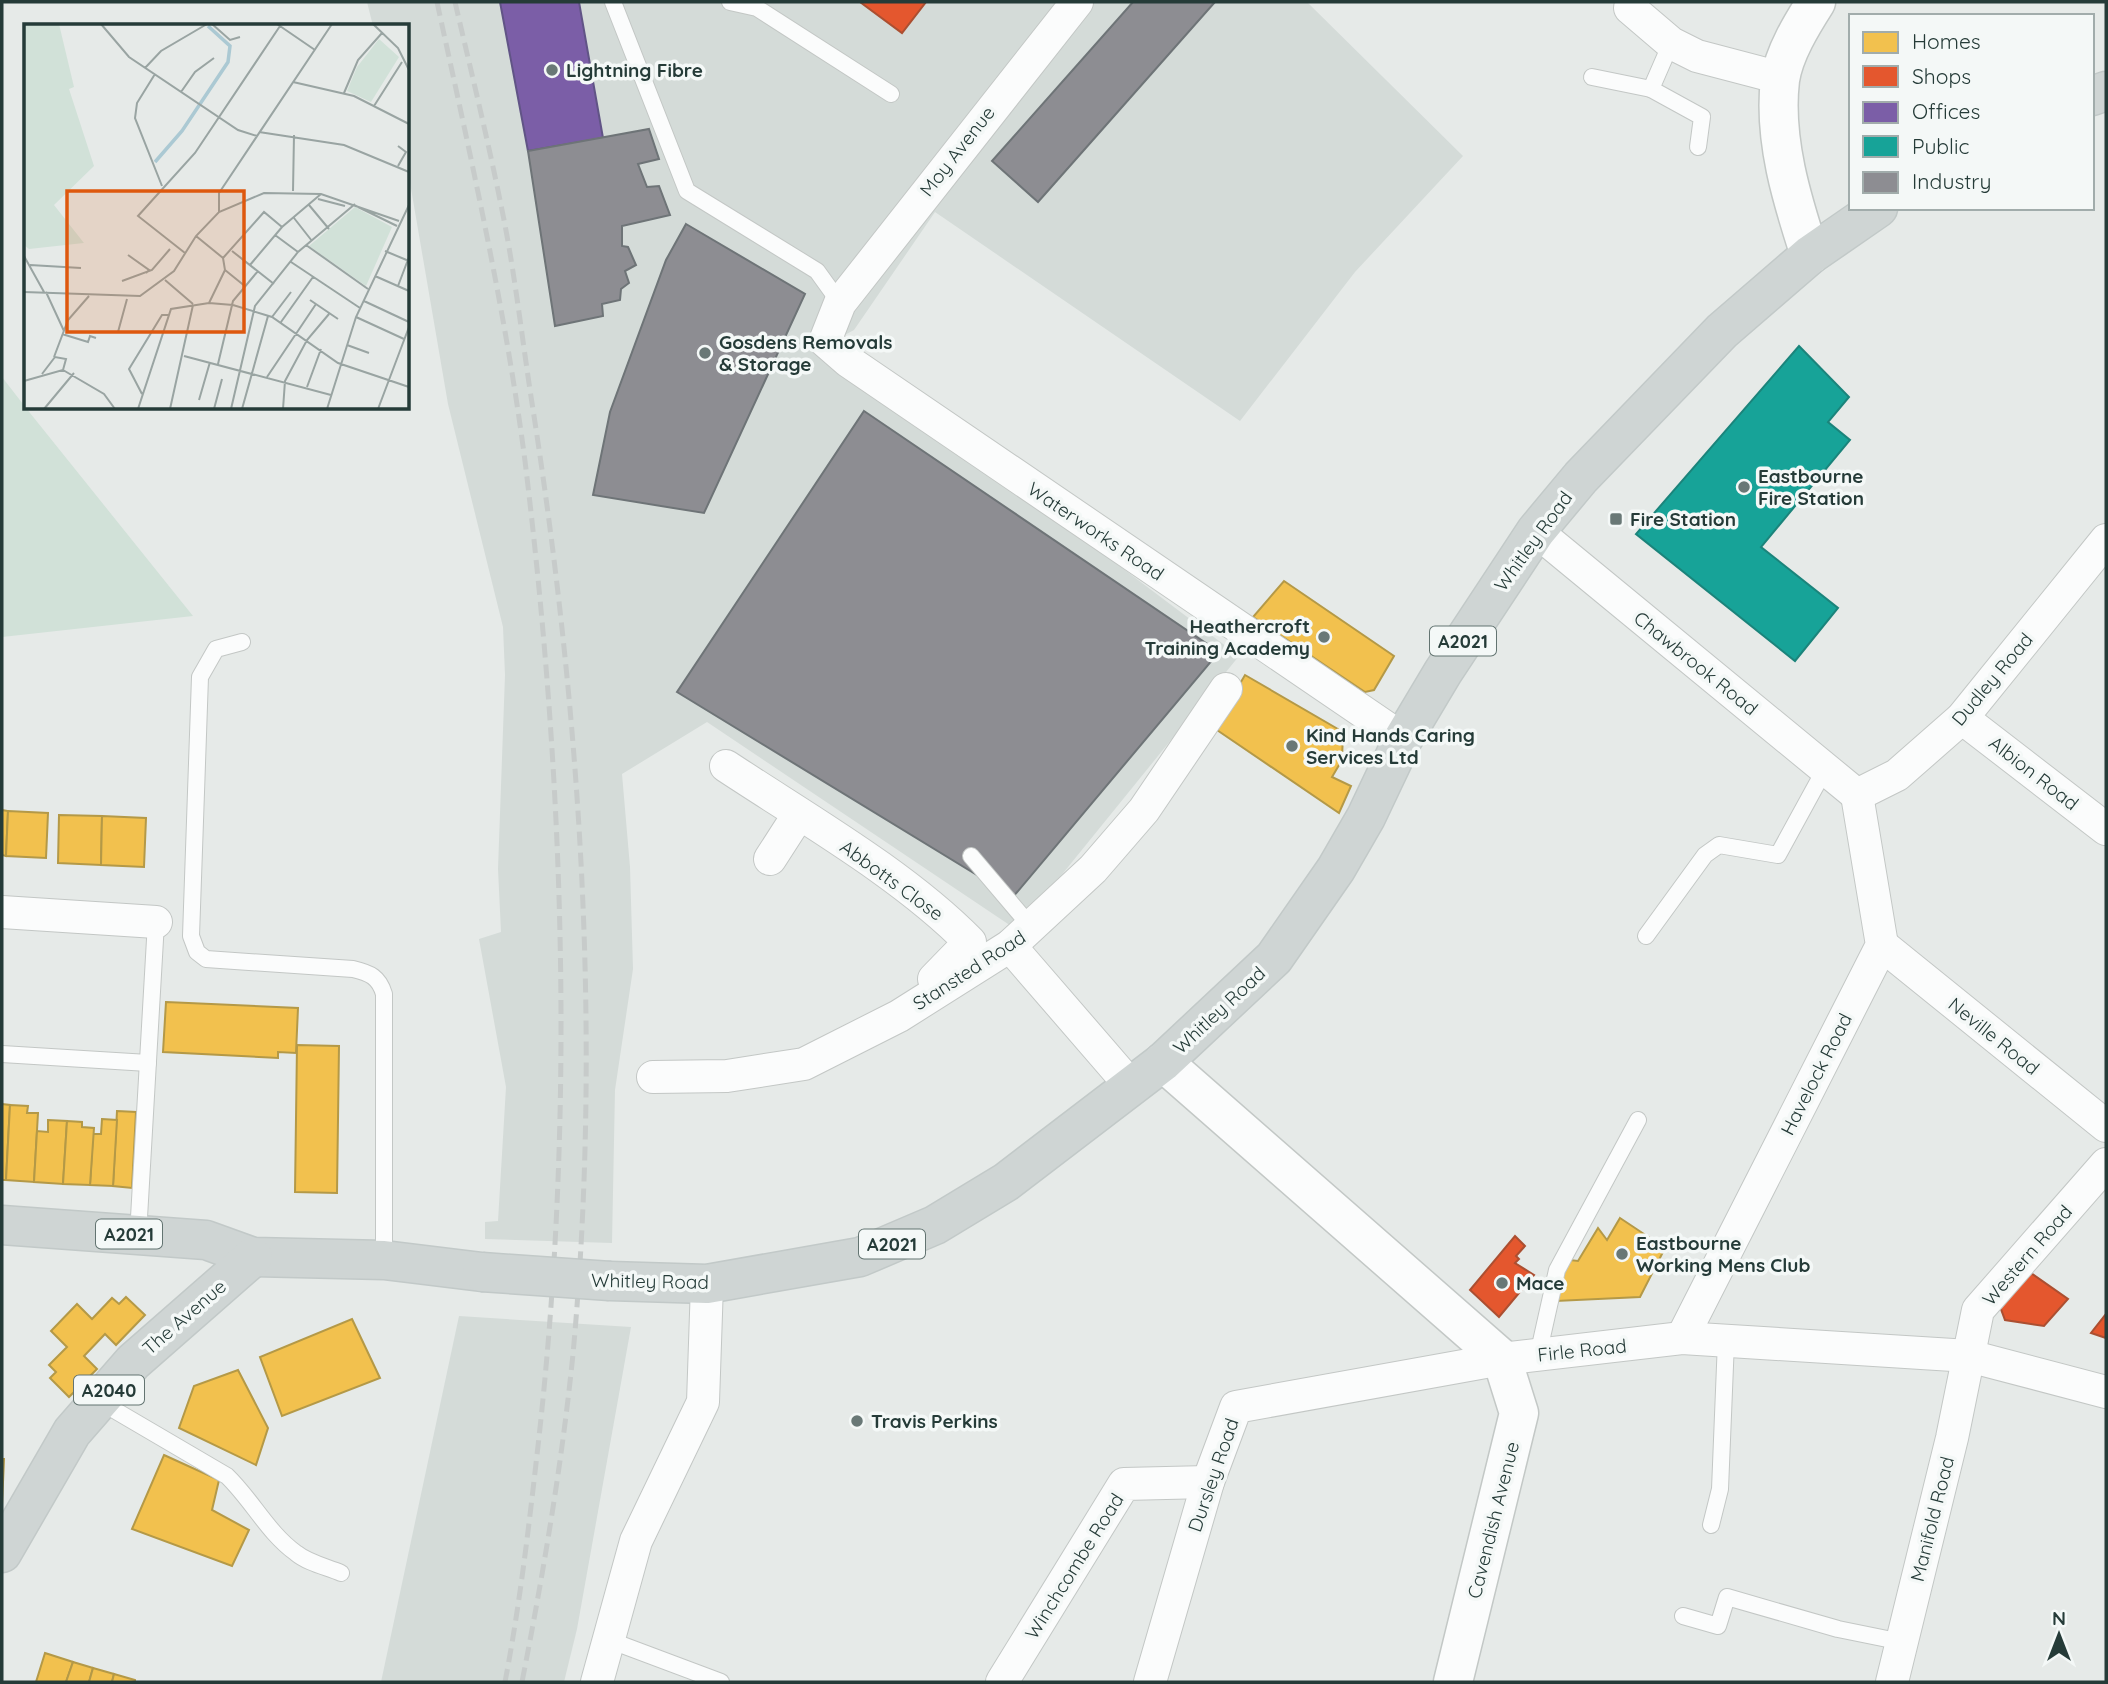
<svg xmlns="http://www.w3.org/2000/svg" width="2108" height="1684" viewBox="0 0 2108 1684" font-family="Quicksand,sans-serif">
	<style>
		.built { fill: #d4dbd8 }
		.green { fill: #d1e1d8 }
		.homes { fill: #f2c14e; stroke: #b49947; stroke-width: 2 }
		.shops { fill: #e4572e; stroke: #ab4f31; stroke-width: 2 }
		.offices { fill: #7b5ea7; stroke: #615486; stroke-width: 2 }
		.public { fill: #17a398; stroke: #1b847b; stroke-width: 2 }
		.industry { fill: #8d8d92; stroke: #6e7477; stroke-width: 2 }
		.lines { fill: none; stroke-linecap: round; stroke-linejoin: round }
		.lane-casing { stroke: #c3c7c5; stroke-width: 18 }
		.street-casing { stroke: #c3c7c5; stroke-width: 34 }
		.secondary-casing { stroke: #c3c8c6; stroke-width: 41 }
		.primary-casing { stroke: #c2c9c8; stroke-width: 41 }
		.lane { stroke: #fbfcfc; stroke-width: 16 }
		.street { stroke: #fbfcfc; stroke-width: 32 }
		.secondary { stroke: #fbfcfc; stroke-width: 38 }
		.primary { stroke: #cfd5d4; stroke-width: 38 }
		.rail { stroke: #c7cbca; stroke-width: 5; stroke-dasharray: 14 7; stroke-linecap: butt }
		.primary-bridge-casing { stroke: #c2c9c8; stroke-width: 41; stroke-linecap: butt }
		.primary-bridge { stroke: #cfd5d4; stroke-width: 38 }
		.poi-dot { fill: #697876; stroke: #f4f8f7; stroke-width: 2.5 }
		.labels { text-anchor: middle; dominant-baseline: central; stroke-width: 7; stroke-linejoin: round; paint-order: stroke }
		.shield { fill: #f4f8f7; stroke: #637471; stroke-width: 2 }
		.shield-label { font-size: 18px; font-weight: bold; fill: #253b38 }
		.poi-label { font-size: 19px; font-weight: bold; fill: #253b38; stroke: #f4f8f7; text-anchor: start }
		.street-label { font-size: 19px; fill: #253b38; stroke: #f4f8f7 }
		.inset-river { fill: none; stroke: #abc9d3; stroke-width: 3.5 }
		.inset-road { fill: none; stroke: #99a4a2; stroke-width: 2 }
		.view { fill: #de580e; fill-opacity: 0.15; stroke: #de580e; stroke-width: 3.5 }
		.inset-edge { fill: none; stroke: #253b38; stroke-width: 3.5 }
	</style>
	<rect width="100%" height="100%" fill="#e6eae8"/>
	<g class="built">
		<path d="M367,2H1307L1463,156L1355,272L1240,421L935,212L854,330L826,345L1239,656L1017,930L707,722L622,774L630,867L633,969L615,1090L612,1243L485,1239V1222L498,1221L506,1087L479,939L501,932L498,869L505,675L503,627L448,404L408,171V26H373Z"/>
		<path d="M459,1316L631,1327L577,1629L564,1682H381Z"/>
	</g>
	<path class="green" d="M2,377L26,408L193,616L2,637Z"/>
	<g class="homes">
		<path d="M1284,581L1394,656L1374,690L1365,692L1253,617Z"/>
		<path d="M1245,675L1343,732L1342,760L1332,777L1351,786L1339,813L1214,728Z"/>
		<path d="M2,810L8,811L6,856L2,855Z"/>
		<path d="M8,811L48,813L46,858L6,856Z"/>
		<path d="M59,815L102,816L101,865L58,863Z"/>
		<path d="M102,816L146,818L144,867L101,865Z"/>
		<path d="M166,1002L298,1008L296,1053L278,1052V1058L163,1052Z"/>
		<path d="M297,1045L339,1046L337,1193L295,1192Z"/>
		<path d="M2,1104L10,1105L6,1180H2Z"/>
		<path d="M10,1105L28,1106L27,1113H38L34,1182L6,1180Z"/>
		<path d="M117,1111L136,1112L132,1188L113,1186Z"/>
		<path d="M102,1119L117,1120L113,1186L90,1185L93,1134H101Z"/>
		<path d="M48,1120L67,1121L63,1184L34,1182L37,1131L48,1132Z"/>
		<path d="M67,1121L82,1122V1127L94,1128L90,1185L63,1184Z"/>
		<path d="M1620,1218L1665,1248L1640,1297L1556,1301L1555,1287L1570,1260L1578,1261L1598,1228L1607,1240Z"/>
		<path d="M126,1297L145,1315L116,1345L105,1334L84,1356L97,1369L69,1397L50,1378L56,1372L49,1365L67,1347L51,1331L77,1304L92,1319L112,1298L119,1304Z"/>
		<path d="M352,1319L380,1378L282,1416L260,1357Z"/>
		<path d="M238,1370L268,1428L256,1465L179,1428L194,1386Z"/>
		<path d="M164,1455L219,1480L212,1510L249,1530L232,1566L132,1529Z"/>
		<path d="M2,1459H4L2,1505Z"/>
		<path d="M45,1653L73,1662L66,1682H36Z"/>
		<path d="M73,1662L93,1668L89,1682H66Z"/>
		<path d="M93,1668L114,1674L112,1682H89Z"/>
		<path d="M114,1674L135,1680V1682H112Z"/>
	</g>
	<g class="shops">
		<path d="M860,2H926L902,33Z"/>
		<path d="M1515,1236L1525,1246L1516,1256L1519,1259L1515,1263L1534,1275L1499,1317L1470,1290Z"/>
		<path d="M2028,1271L2068,1299L2044,1326L2005,1320L1998,1301Z"/>
		<path d="M2106,1314V1338L2091,1333Z"/>
	</g>
	<path class="offices" d="M500,2H579L603,138L528,151Z"/>
	<path class="public" d="M1799,346L1849,397L1828,422L1850,440L1761,547L1838,608L1795,661L1636,534Z"/>
	<g class="industry">
		<path d="M1133,2H1215L1038,202L992,161Z"/>
		<path d="M649,129L659,159L638,164L647,187L659,186L670,215L622,226V246L628,247L636,265L625,271L629,283L621,289L620,300L602,304L603,316L555,326L528,151Z"/>
		<path d="M686,224L805,294L704,513L593,495L610,412L666,260Z"/>
		<path d="M864,411L1219,652L1013,897L677,692Z"/>
	</g>
	<g class="lines">
		<defs>
			<g id="lane">
				<path d="M613,2L687,191L817,271L840,303"/>
				<path d="M730,2L757,8L891,94"/>
				<path d="M1671,43L1651,89L1702,117L1698,147"/>
				<path d="M1592,77L1651,89"/>
				<path d="M242,642L216,649L200,677L191,936L197,952L206,959L353,969C370,973 379,977 384,994V1260"/>
				<path d="M971,856L1032,928"/>
				<path d="M1646,936L1705,855L1719,845L1778,855L1825,769"/>
				<path d="M2,1054L148,1063"/>
				<path d="M138,1235L156,922"/>
				<path d="M1538,1355L1557,1270L1638,1120"/>
				<path d="M99,1401L227,1476C252,1500 268,1533 296,1553C308,1563 327,1567 341,1573"/>
				<path d="M1711,1525L1720,1489L1726,1341"/>
				<path d="M1683,1616L1718,1626L1727,1597L1838,1629L1902,1642"/>
				<path d="M609,1640L721,1682"/>
			</g>
			<g id="street">
				<path d="M1077,2L840,303L825,341L848,361L1403,739"/>
				<path d="M1630,8L1671,43L1697,56L1781,78"/>
				<path d="M1536,531L1857,795"/>
				<path d="M1962,718L2106,829"/>
				<path d="M726,766C806,819 903,874 970,942L934,979"/>
				<path d="M1857,795L1897,775L1962,718L2106,540"/>
				<path d="M770,859L799,814"/>
				<path d="M2,912L156,922"/>
				<path d="M1882,945L2106,1126"/>
				<path d="M1010,946L1131,1086"/>
				<path d="M653,1077L727,1076L804,1064L899,1016L1010,946L1093,869L1144,810L1226,689"/>
				<path d="M1682,1338L1882,945L1857,795"/>
				<path d="M597,1682L636,1541L703,1402L707,1284"/>
				<path d="M1002,1682L1124,1484L1208,1482"/>
				<path d="M1150,1682L1208,1482L1236,1407L1502,1359L1682,1338L1969,1356L2106,1392"/>
				<path d="M1892,1682L1952,1438L1978,1310L2106,1164"/>
			</g>
			<g id="secondary">
				<path d="M1810,255C1792,200 1773,139 1780,80C1784,53 1802,24 1816,2"/>
				<path d="M1163,1062L1502,1359L1519,1413L1453,1682"/>
			</g>
			<g id="primary">
				<path d="M2092,96L2106,91"/>
				<path d="M2,1225L206,1240L253,1257L384,1260L482,1272"/>
				<path d="M610,1281L707,1284L860,1257L935,1225L1006,1182L1163,1062L1274,958L1336,869L1366,817L1403,739L1443,672L1536,531L1581,477L1722,331L1810,255L1878,208"/>
				<path d="M2,1553L72,1432L133,1362L253,1257"/>
			</g>
		</defs>
		<use href="#lane" class="lane-casing"/>
		<use href="#street" class="street-casing"/>
		<use href="#secondary" class="secondary-casing"/>
		<use href="#primary" class="primary-casing"/>
		<use href="#lane" class="lane"/>
		<use href="#street" class="street"/>
		<use href="#secondary" class="secondary"/>
		<use href="#primary" class="primary"/>
		<g class="rail">
			<path d="M437,2C470,154 505,307 525,461C565,789 575,1118 538,1446C529,1525 520,1604 505,1682"/>
			<path d="M455,2C471,71 488,140 502,210C515,273 522,339 532,403C581,716 602,1038 573,1354C562,1463 543,1575 522,1682"/>
		</g>
		<defs>
			<path id="primary-bridge" d="M482,1272L610,1281"/>
		</defs>
		<use href="#primary-bridge" class="primary-bridge-casing"/>
		<use href="#primary-bridge" class="primary-bridge"/>
	</g>
	<g class="poi-dot">
		<circle cx="552" cy="70" r="7"/>
		<circle cx="705" cy="353" r="7"/>
		<circle cx="1744" cy="487" r="7"/>
		<rect x="1609" y="512" width="14" height="14" rx="3.5"/>
		<circle cx="1324" cy="637" r="7"/>
		<circle cx="1292" cy="746" r="7"/>
		<circle cx="1622" cy="1254" r="7"/>
		<circle cx="1502" cy="1283" r="7"/>
		<circle cx="857" cy="1421" r="7"/>
	</g>
	<g class="labels">
		<g class="shield">
			<rect x="1430" y="626.5" width="66" height="29" rx="5"/>
			<rect x="96" y="1219.5" width="66" height="29" rx="5"/>
			<rect x="859" y="1229.5" width="66" height="29" rx="5"/>
			<rect x="74" y="1375.5" width="70" height="29" rx="5"/>
		</g>
		<g class="shield-label">
			<text x="1463" y="641">A2021</text>
			<text x="129" y="1234">A2021</text>
			<text x="892" y="1244">A2021</text>
			<text x="109" y="1390">A2040</text>
		</g>
		<g class="poi-label">
			<text x="566" y="70">Lightning Fibre</text>
			<text x="719" y="342">Gosdens Removals<tspan x="719" dy="22">&amp; Storage</tspan></text>
			<text x="1758" y="476">Eastbourne<tspan x="1758" dy="22">Fire Station</tspan></text>
			<text x="1630" y="519">Fire Station</text>
			<text x="1310" y="626" text-anchor="end">Heathercroft<tspan x="1310" dy="22">Training Academy</tspan></text>
			<text x="1306" y="735">Kind Hands Caring<tspan x="1306" dy="22">Services Ltd</tspan></text>
			<text x="1636" y="1243">Eastbourne<tspan x="1636" dy="22">Working Mens Club</tspan></text>
			<text x="1516" y="1283">Mace</text>
			<text x="871" y="1421">Travis Perkins</text>
		</g>
		<g class="street-label">
			<text transform="translate(957 151) rotate(-52)">Moy Avenue</text>
			<text transform="translate(1096 531) rotate(34)">Waterworks Road</text>
			<text transform="translate(1533 541) rotate(-54)">Whitley Road</text>
			<text transform="translate(1696 663) rotate(39)">Chawbrook Road</text>
			<text transform="translate(1992 679) rotate(-50)">Dudley Road</text>
			<text transform="translate(2034 773) rotate(38)">Albion Road</text>
			<text transform="translate(892 880) rotate(36)">Abbotts Close</text>
			<text transform="translate(969 970) rotate(-33)">Stansted Road</text>
			<text transform="translate(1219 1010) rotate(-43)">Whitley Road</text>
			<text transform="translate(1994 1036) rotate(39)">Neville Road</text>
			<text transform="translate(1816 1074) rotate(-63)">Havelock Road</text>
			<text transform="translate(2027 1255) rotate(-49)">Western Road</text>
			<text transform="translate(650 1281) rotate(1)">Whitley Road</text>
			<text transform="translate(184 1317) rotate(-41)">The Avenue</text>
			<text transform="translate(1582 1350) rotate(-6)">Firle Road</text>
			<text transform="translate(1213 1475) rotate(-71)">Dursley Road</text>
			<text transform="translate(1932 1519) rotate(-76)">Manifold Road</text>
			<text transform="translate(1493 1520) rotate(-76)">Cavendish Avenue</text>
			<text transform="translate(1074 1566) rotate(-58)">Winchcombe Road</text>
		</g>
	</g>
	<g transform="translate(24 24)">
		<rect width="385" height="385" fill="#e6eae8"/>
		<path d="M0,0H35L50,63L45,65L70,142L30,181L60,219L5,225L0,221ZM355,15L375,33L347,78L323,67L333,43ZM331,183L368,203L342,262L285,222Z" fill="#d1e1d8"/>
		<path class="inset-river" d="M131,138L158,107L204,38L206,22L184,2"/>
		<path class="inset-road" d="M77,0L105,33L214,106L233,112M188,0L206,16L216,13M253,0L291,26M349,0L374,24L385,46M121,44L137,27L183,0M131,50L113,79L111,94L138,162M269,58L330,72L385,100M157,68L171,48L190,34M320,69L334,36L358,9M350,82L378,38M235,108L320,121L385,148M374,122L382,128L374,142M269,167L270,111M294,175L321,182M285,181L305,205M330,181L373,202M195,188V169L308,0M270,194L288,217M251,211L274,228M172,212L199,234M282,221L344,265M208,227L250,260M361,227L385,237M161,229L114,192L171,129L256,2M104,231L125,246L122,249M0,232L20,268M199,234L240,188L258,203M267,238L336,284M6,241L57,244M226,241L258,203L297,170M201,246L222,263M351,252L385,267M141,256L169,280M98,257L128,246L146,225M374,262L385,233M0,268L116,272L150,247L172,212L195,188L240,169L297,170L375,197M22,268L40,307M286,276L314,295M340,277L385,298M185,279L201,246L199,234M248,293L267,268M332,293L380,315M257,298L289,253M94,308L103,275M38,310L64,318L66,312L72,314M323,321L345,329M160,332L307,371M30,333L44,296L65,272M194,340L209,277L234,247M39,346L80,370L91,385M243,353L292,280M0,357L39,346L42,335L31,333L18,350M283,363L297,325M118,370L105,345L138,291H145M175,376L186,338M20,385L50,349M114,385L147,285L185,279L209,281L248,293L314,339L385,363M146,385L169,281M190,385L198,355M207,385L231,282L274,228L331,180M218,385L244,292M259,385L261,357L283,316L305,290M303,385L332,293L385,181M354,385L385,303"/>
		<path class="view" d="M43,167H220V308H43Z"/>
		<rect width="385" height="385" class="inset-edge"/>
	</g>
	<rect width="2108" height="1684" fill="none" stroke="#253b38" stroke-width="7"/>
	<rect x="1849" y="14" width="245" height="196" fill="#f4f8f7" stroke="#a1acab" stroke-width="2"/>
	<rect x="1863" y="32" width="35" height="21" fill="#f2c14e" stroke="#a1acab" stroke-width="2"/>
	<text x="1912" y="49" font-size="21" fill="#253b38">Homes</text>
	<rect x="1863" y="66" width="35" height="21" fill="#e4572e" stroke="#a1acab" stroke-width="2"/>
	<text x="1912" y="84" font-size="21" fill="#253b38">Shops</text>
	<rect x="1863" y="102" width="35" height="21" fill="#7b5ea7" stroke="#a1acab" stroke-width="2"/>
	<text x="1912" y="119" font-size="21" fill="#253b38">Offices</text>
	<rect x="1863" y="136" width="35" height="21" fill="#17a398" stroke="#a1acab" stroke-width="2"/>
	<text x="1912" y="154" font-size="21" fill="#253b38">Public</text>
	<rect x="1863" y="172" width="35" height="21" fill="#8d8d92" stroke="#a1acab" stroke-width="2"/>
	<text x="1912" y="189" font-size="21" fill="#253b38">Industry</text>
	<g transform="translate(2059 1635)" stroke="#f4f8f7" stroke-width="5" paint-order="stroke">
	<path d="M0-5L12 26L0 18L-12 26Z" fill="#253b38"/>
	<text y="-10" font-size="19" font-weight="bold" text-anchor="middle" fill="#253b38">N</text>
	</g>
</svg>
